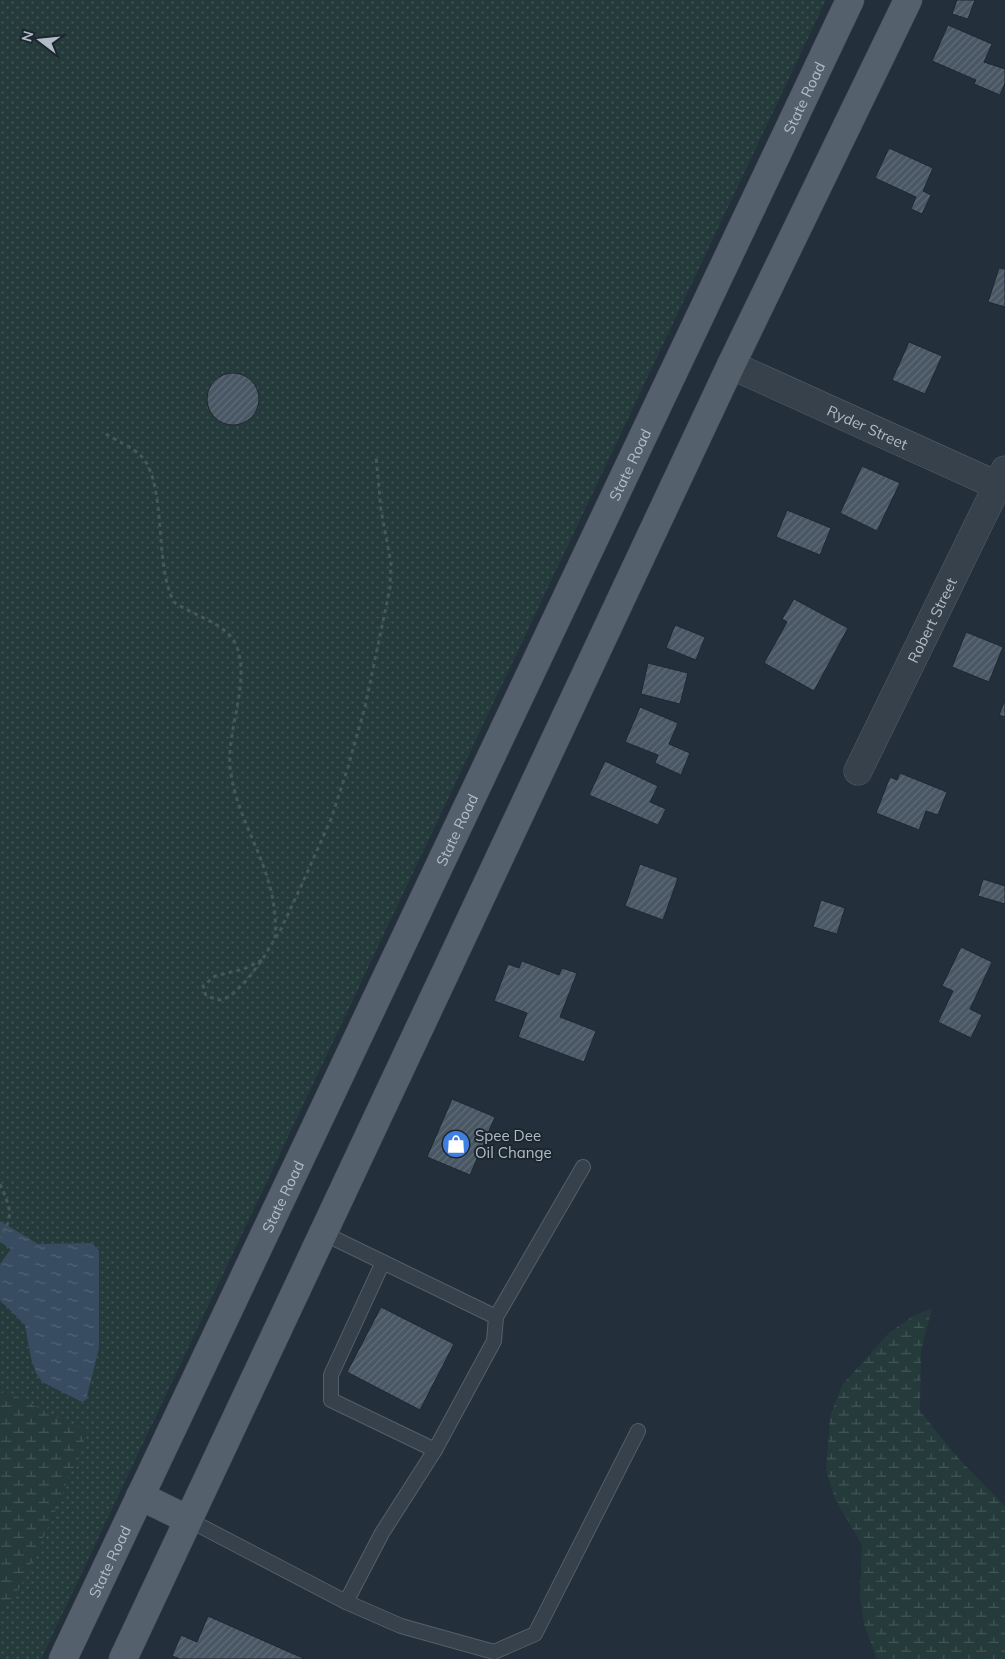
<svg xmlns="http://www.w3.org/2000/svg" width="1005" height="1659" viewBox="0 0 1005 1659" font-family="Mulish,sans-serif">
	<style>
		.grass { fill: url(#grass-dots) }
		.wetland { fill: url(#wetland-marsh) }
		.water { fill: url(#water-ripples) }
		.building { fill: url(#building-hatch); stroke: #1e2831 }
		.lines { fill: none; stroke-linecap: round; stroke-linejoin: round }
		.service-casing { stroke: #555f68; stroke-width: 16 }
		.minor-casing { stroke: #555f68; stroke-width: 29 }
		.primary-casing { stroke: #404a53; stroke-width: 29 }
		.path { stroke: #435858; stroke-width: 3; stroke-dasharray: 4 4; stroke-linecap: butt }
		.service { stroke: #36414b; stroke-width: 14 }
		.minor { stroke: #36414b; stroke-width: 28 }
		.primary { stroke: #54606b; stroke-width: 28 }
		.labels { text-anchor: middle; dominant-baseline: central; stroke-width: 4; stroke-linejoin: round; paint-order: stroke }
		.street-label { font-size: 15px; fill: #b2bcc6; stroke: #1c262f }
		.poi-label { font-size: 15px; fill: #b2bcc6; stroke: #1c262f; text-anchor: start }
	</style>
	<defs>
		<pattern id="grass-dots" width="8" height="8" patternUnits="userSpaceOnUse" patternTransform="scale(1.25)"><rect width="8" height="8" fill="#253b3b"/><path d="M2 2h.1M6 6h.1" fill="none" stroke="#425556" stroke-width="1.8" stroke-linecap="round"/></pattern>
		<pattern id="wetland-marsh" width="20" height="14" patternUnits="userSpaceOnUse" patternTransform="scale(1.25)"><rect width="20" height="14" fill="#253b3b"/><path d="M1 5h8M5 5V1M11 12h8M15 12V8" fill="none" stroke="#425556"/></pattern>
		<pattern id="water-ripples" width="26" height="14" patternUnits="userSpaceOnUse" patternTransform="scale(1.25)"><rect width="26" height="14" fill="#374c61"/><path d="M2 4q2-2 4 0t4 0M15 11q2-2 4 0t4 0" fill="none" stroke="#526476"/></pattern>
		<pattern id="building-hatch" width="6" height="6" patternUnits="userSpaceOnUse" patternTransform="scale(1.25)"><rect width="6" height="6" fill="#495663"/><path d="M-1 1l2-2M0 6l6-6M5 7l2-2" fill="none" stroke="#616c78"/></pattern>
	</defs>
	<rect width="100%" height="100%" fill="#232f3a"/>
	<path class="grass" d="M0,0H826L41,1659H0Z"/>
	<g class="wetland">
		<path d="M932,1308L921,1351L920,1411L959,1459L1003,1504L1005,1508V1659H877L864,1624L860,1593L862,1545L835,1499L826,1470L830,1416L843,1384L889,1333L913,1316Z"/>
		<path d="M6,1392L86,1431L80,1456L69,1476L62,1496L21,1586L0,1614V1393Z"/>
	</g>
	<path class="water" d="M0,1221L38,1244L92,1243L99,1251V1348L86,1400L82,1402L42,1382L36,1373L31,1358L25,1325L0,1300V1264L11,1249L0,1242Z"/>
	<g class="building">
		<path d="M957,0H975L968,19L952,14Z"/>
		<path d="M948,25L992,44L984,62L1005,69V83L1000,95L974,84L976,80L932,61Z"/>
		<path d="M889,148L933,168L923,191L931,195L922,214L911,209L916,197L875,178Z"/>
		<path d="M999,268L1005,269V307L988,302Z"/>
		<path d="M909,342L942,356L925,394L892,380Z"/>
		<circle cx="233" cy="399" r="26"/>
		<path d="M862,466L900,483L877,531L840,513Z"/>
		<path d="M787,510L831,528L820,555L776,537Z"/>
		<path d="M794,599L848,628L814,691L764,663L787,622L782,619Z"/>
		<path d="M675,625L705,637L696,660L666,648Z"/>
		<path d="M966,632L1003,647L989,682L952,667Z"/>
		<path d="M648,663L688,673L680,704L641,694Z"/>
		<path d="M1005,700V717L999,715Z"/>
		<path d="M640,707L678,723L669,744L690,753L681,775L655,763L658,755L625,742Z"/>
		<path d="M605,761L658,786L650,802L666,809L658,825L589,795Z"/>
		<path d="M900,773L947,792L938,815L926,811L919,830L876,813L890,777L897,780Z"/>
		<path d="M640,864L678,878L663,920L625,906Z"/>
		<path d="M983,879L1005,886V904L978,896Z"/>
		<path d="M821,900L845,908L837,934L813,927Z"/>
		<path d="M961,947L992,962L970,1009L982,1015L971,1038L938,1022L953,991L942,986Z"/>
		<path d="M522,961L559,975L562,968L577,973L560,1017L596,1031L584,1062L518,1037L527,1013L494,1001L508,964L519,968Z"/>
		<path d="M452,1099L495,1117L470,1175L427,1157Z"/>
		<path d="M381,1307L454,1344L420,1410L347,1372Z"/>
		<path d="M208,1616L305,1659H180L172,1656L181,1635L197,1642Z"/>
	</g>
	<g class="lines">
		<defs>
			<g id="service">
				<path d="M323,1233L496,1317L494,1341L435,1450L382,1533L346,1602"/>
				<path d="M383,1262L331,1375V1400L435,1450"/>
				<path d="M496,1317L583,1167"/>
				<path d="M187,1519L346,1602L401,1626L494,1652L535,1634L638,1431"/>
			</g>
			<g id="minor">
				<path id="s1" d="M731,365L1005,489"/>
				<path id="s2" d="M858,771L1005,470"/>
			</g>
			<g id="primary">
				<path d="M140,1496L187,1519"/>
				<path id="s3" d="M63,1659L850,0"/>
				<path d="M123,1659L731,365L908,0"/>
			</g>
		</defs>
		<use href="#service" class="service-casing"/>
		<use href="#minor" class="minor-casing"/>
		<use href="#primary" class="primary-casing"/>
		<g class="path">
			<path d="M106,434C117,441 134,448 142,457C167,485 154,566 174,602C193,616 228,623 237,647C250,683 227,729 230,767C237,828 280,870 275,938"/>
			<path d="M262,960L244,969L215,976L203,986L206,996L220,1000L229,997L247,980L262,960L281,929L303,882L331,819L348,767L365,707L390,588L391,563L381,510L376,455"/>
			<path d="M0,1184C10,1208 15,1215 0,1238"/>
		</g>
		<use href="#service" class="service"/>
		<use href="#minor" class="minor"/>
		<use href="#primary" class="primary"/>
	</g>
	<defs>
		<symbol id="shop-disc" viewBox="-11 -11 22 22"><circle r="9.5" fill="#3f7fe0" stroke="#1c262f"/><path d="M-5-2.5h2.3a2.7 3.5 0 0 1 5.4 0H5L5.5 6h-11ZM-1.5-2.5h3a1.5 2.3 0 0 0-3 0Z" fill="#fff"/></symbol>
	</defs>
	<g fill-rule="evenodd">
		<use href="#shop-disc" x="440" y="1128" width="32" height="32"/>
	</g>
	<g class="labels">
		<g class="street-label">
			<text stroke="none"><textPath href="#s3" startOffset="1728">State Road</textPath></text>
			<text stroke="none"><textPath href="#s1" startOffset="150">Ryder Street</textPath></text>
			<text stroke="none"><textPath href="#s3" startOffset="1322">State Road</textPath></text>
			<text stroke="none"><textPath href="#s2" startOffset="168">Robert Street</textPath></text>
			<text stroke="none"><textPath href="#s3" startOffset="918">State Road</textPath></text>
			<text stroke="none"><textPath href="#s3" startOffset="512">State Road</textPath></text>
			<text stroke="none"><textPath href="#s3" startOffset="108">State Road</textPath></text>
		</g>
		<g class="poi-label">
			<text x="475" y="1135">Spee Dee<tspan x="475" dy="17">Oil Change</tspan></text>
		</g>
	</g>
	<g transform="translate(40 40) rotate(286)" stroke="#1c262f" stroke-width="4" paint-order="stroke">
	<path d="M0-4L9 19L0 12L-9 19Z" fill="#b2bcc6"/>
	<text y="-8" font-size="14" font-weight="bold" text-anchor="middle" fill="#b2bcc6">N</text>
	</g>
</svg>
